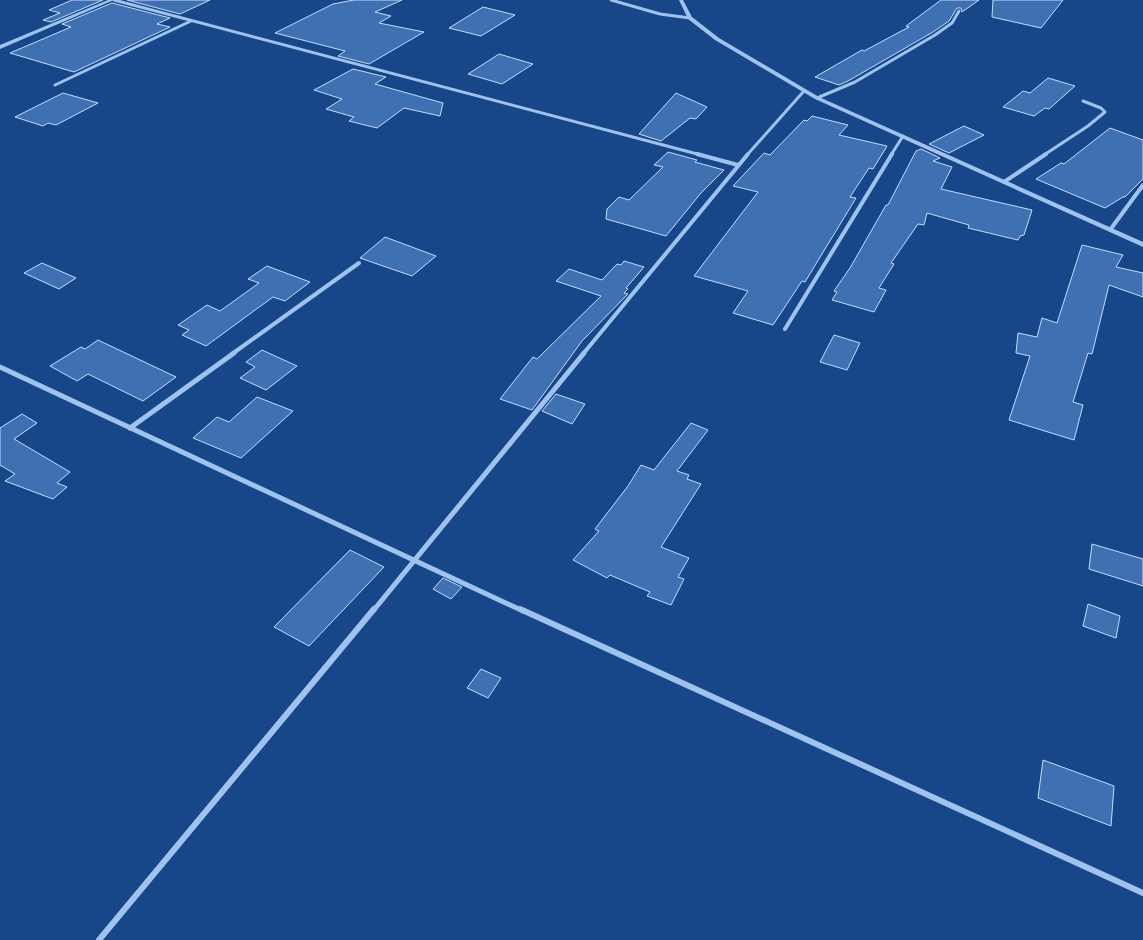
<svg xmlns="http://www.w3.org/2000/svg" width="1143" height="940" viewBox="0 0 1143 940" font-family="'Golos Text',sans-serif">
	<style>
		.building { fill: #3f71b2; stroke: #c5ddfa }
		.lines { fill: none; stroke-linecap: round; stroke-linejoin: round }
		.minor-far3 { stroke: #9fc2ee; stroke-width: 3 }
		.minor-far2 { stroke: #9fc2ee; stroke-width: 4 }
		.minor-far1 { stroke: #9fc2ee; stroke-width: 5 }
		.minor { stroke: #9fc2ee; stroke-width: 6 }
		.tertiary { fill: #9fc2ee; fill-rule: evenodd }
	</style>
	<rect width="100%" height="100%" fill="#174789"/>
	<g class="building">
		<path d="M72,0H103L51,22L43,20L60,13L49,10Z"/>
		<path d="M127,0H210L180,14Z"/>
		<path d="M354,0H402L375,12L391,16L379,23L424,32L369,64L338,56L345,51L275,33L333,4Z"/>
		<path d="M941,0H979L962,12L961,8H957L949,21L933,32L848,81L839,85L815,77L862,50L864,51L909,27L906,26Z"/>
		<path d="M993,0H1063L1041,28L992,17Z"/>
		<path d="M112,3L170,18L157,24L170,27L74,72L10,53L71,27L62,24Z"/>
		<path d="M483,7L515,15L481,36L449,28Z"/>
		<path d="M499,54L533,64L502,84L468,74Z"/>
		<path d="M353,69L386,77L375,84L443,103L440,116L404,108L377,128L349,121L354,117L326,109L342,99L314,90Z"/>
		<path d="M1048,78L1075,86L1049,109L1045,108L1034,116L1003,107L1023,91L1030,93Z"/>
		<path d="M63,93L98,103L56,125L48,123L43,126L15,117Z"/>
		<path d="M676,93L707,107L696,119L690,118L661,141L639,134Z"/>
		<path d="M812,116L848,125L839,135L887,146L873,169L869,168L850,197L856,198L805,282L802,281L773,325L733,313L748,291L694,276L758,192L733,186L764,153L770,155L804,120L807,121Z"/>
		<path d="M964,126L984,135L949,153L929,144Z"/>
		<path d="M1110,128L1143,140V179L1125,197H1123L1105,208L1036,179L1061,163L1064,164Z"/>
		<path d="M921,149L940,158L933,161L952,167L941,189L1032,210L1024,235L1020,236L1018,240L968,228L969,225L927,213L924,225L918,224L891,263L894,264L879,288L886,290L874,312L832,300L837,292L834,291L850,268L886,205H888L916,151Z"/>
		<path d="M668,152L697,160L695,162L724,170L701,193L666,236L606,219L607,209L619,197L629,200L663,167L654,165Z"/>
		<path d="M385,237L436,256L412,276L360,258Z"/>
		<path d="M1082,245L1123,255L1116,267L1143,273V297L1109,285L1092,354L1088,353L1073,402L1083,405L1074,440L1009,420L1030,356L1016,353L1018,333L1037,337L1042,318L1057,323Z"/>
		<path d="M624,261L644,267L626,288L628,289L624,293L628,294L582,341L532,410L500,399L533,357L537,359L601,296L556,281L569,269L602,280L617,264L621,265Z"/>
		<path d="M42,263L76,278L59,289L24,273Z"/>
		<path d="M267,266L310,282L285,301L273,297L206,346L182,335L189,330L178,325L207,305L220,311L259,283L248,279Z"/>
		<path d="M834,335L860,343L847,370L820,362Z"/>
		<path d="M98,340L176,377L143,401L88,374L77,381L50,366L81,347L85,349Z"/>
		<path d="M262,350L297,366L266,390L240,378L255,367L246,362Z"/>
		<path d="M556,394L585,404L572,424L542,411Z"/>
		<path d="M257,397L293,411L241,458L193,438L217,417L229,422Z"/>
		<path d="M22,414L37,423L14,439L70,472L57,483L67,487L53,499L5,481L15,474L0,465V428Z"/>
		<path d="M691,423L708,430L677,471L689,475L687,479L701,484L661,547L689,558L678,577L684,579L671,605L647,596L650,592L610,575L607,578L573,560L599,531L595,529L628,486L641,465L654,470Z"/>
		<path d="M1092,544L1143,559V586L1089,569Z"/>
		<path d="M350,550L384,567L309,646L274,627Z"/>
		<path d="M443,578L462,587L451,599L433,589Z"/>
		<path d="M1088,604L1120,616L1116,638L1083,626Z"/>
		<path d="M481,669L501,678L488,698L467,688Z"/>
		<path d="M1043,760L1114,786L1111,826L1038,798Z"/>
	</g>
	<g class="lines">
		<g class="minor-far3">
			<path d="M114,0L701,155"/>
			<path d="M611,0L660,14L690,18"/>
			<path d="M55,85L191,21"/>
			<path d="M817,98L855,82L935,35L952,23L959,11"/>
			<path d="M747,155L804,91"/>
			<path d="M891,155L903,136"/>
			<path d="M1044,155L1088,126L1105,112L1101,108L1083,101"/>
		</g>
		<g class="minor-far2">
			<path d="M697,154L738,165"/>
			<path d="M1004,182L1046,154"/>
			<path d="M1110,230L1143,185"/>
			<path d="M785,329L892,154"/>
			<path d="M232,354L359,263"/>
			<path d="M583,354L748,154"/>
		</g>
		<g class="minor-far1">
			<path d="M0,367L523,611"/>
			<path d="M130,428L234,353"/>
			<path d="M373,611L584,353"/>
		</g>
		<g class="minor">
			<path d="M520,609L1143,893"/>
			<path d="M99,940L374,609"/>
		</g>
		<g class="tertiary">
			<path d="M108,0H114L0,49V45Z"/>
			<path d="M679,0H683L692,17L719,38L819,97L1143,242V247L815,99L715,40L688,19Z"/>
		</g>
	</g>
</svg>
